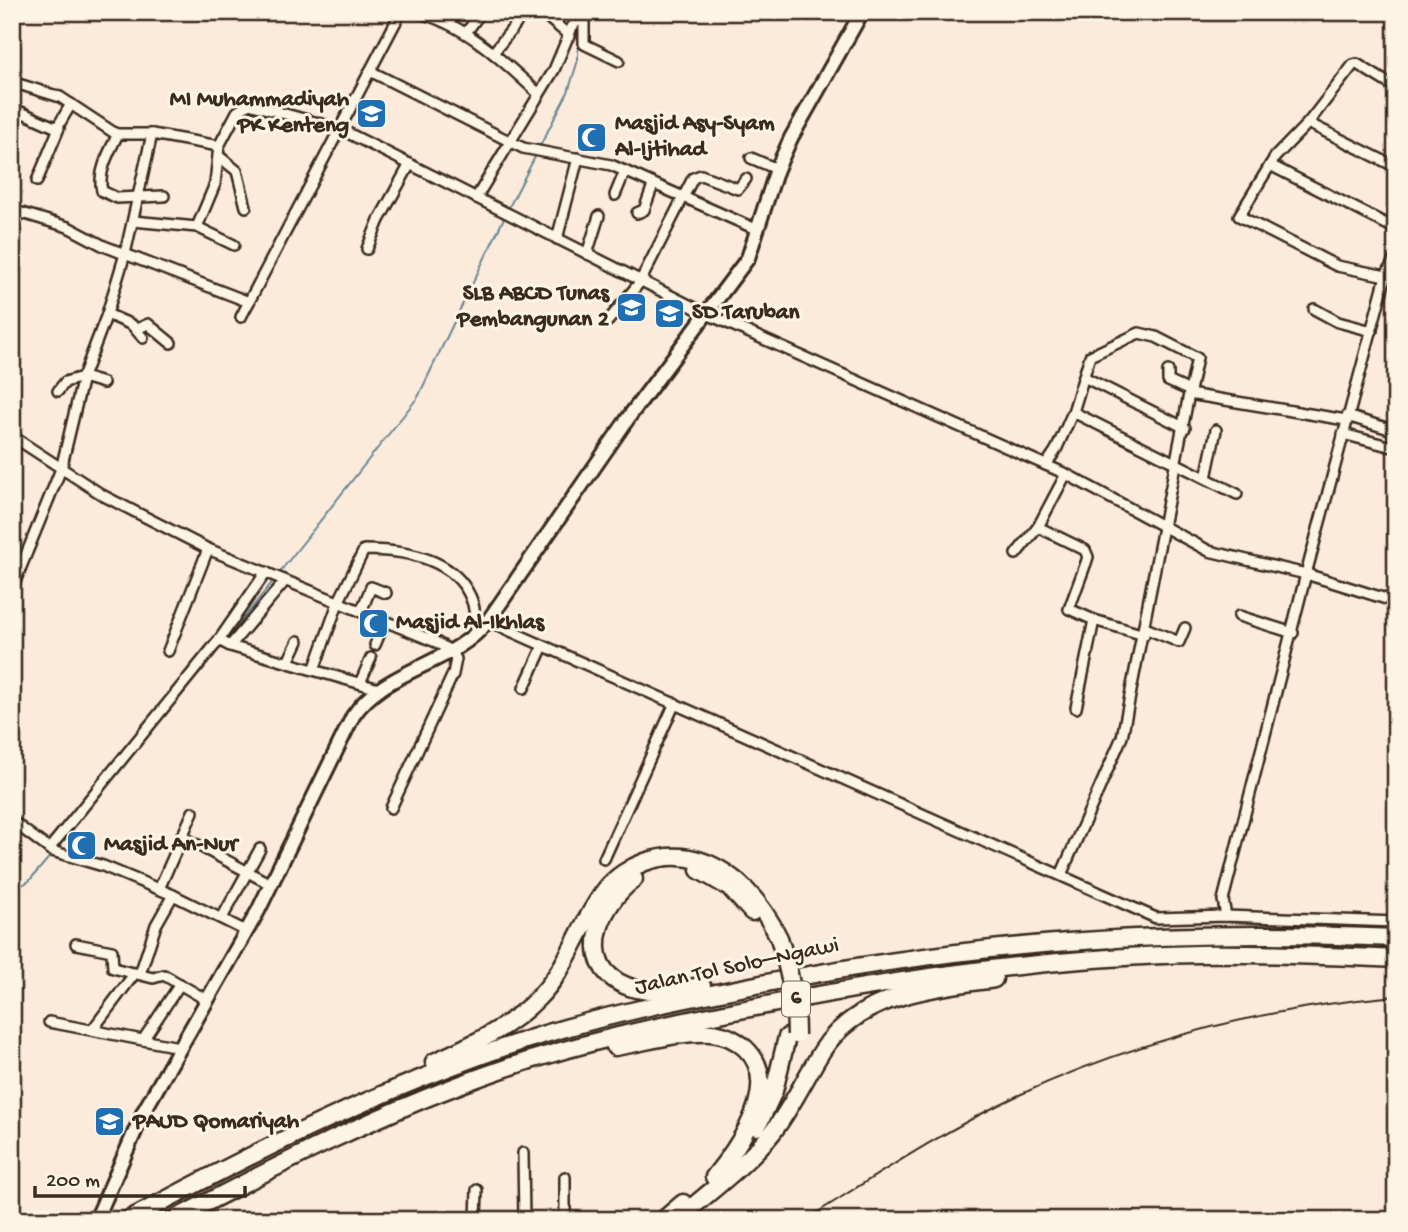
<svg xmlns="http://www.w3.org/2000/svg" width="1408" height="1232" viewBox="0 0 1408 1232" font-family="'Gochi Hand',sans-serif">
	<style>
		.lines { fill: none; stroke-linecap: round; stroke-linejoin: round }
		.stream { stroke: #678795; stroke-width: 2 }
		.street-casing { stroke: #3b2a1e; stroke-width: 14 }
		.secondary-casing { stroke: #3b2a1e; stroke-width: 18 }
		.highway-casing { stroke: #3b2a1e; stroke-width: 21 }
		.street { stroke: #fcf5e5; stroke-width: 9 }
		.secondary { stroke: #fcf5e5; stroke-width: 12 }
		.highway { stroke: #fcf5e5; stroke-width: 16 }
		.rail { stroke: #3b2a1e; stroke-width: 2 }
		.highway-bridge-casing { stroke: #3b2a1e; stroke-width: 21; stroke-linecap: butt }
		.highway-bridge { stroke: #fcf5e5; stroke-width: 16 }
		.labels { text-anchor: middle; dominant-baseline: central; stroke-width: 6; stroke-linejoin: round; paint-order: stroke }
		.shield { fill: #fcf5e5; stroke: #75675a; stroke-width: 2 }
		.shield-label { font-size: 21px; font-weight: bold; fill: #3b2a1e }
		.poi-label { font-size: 23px; font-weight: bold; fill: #3b2a1e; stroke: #fcf5e5; text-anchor: start }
		.street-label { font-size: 23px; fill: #3b2a1e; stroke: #fcf5e5 }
	</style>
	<rect width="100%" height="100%" fill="#fcebda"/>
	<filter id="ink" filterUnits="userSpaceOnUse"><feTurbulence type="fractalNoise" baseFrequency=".0143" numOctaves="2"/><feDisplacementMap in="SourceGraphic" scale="14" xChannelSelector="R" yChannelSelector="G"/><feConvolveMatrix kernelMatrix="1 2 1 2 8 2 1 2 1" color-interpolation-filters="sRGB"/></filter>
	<g filter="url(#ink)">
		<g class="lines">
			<g class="stream">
				<path d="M539,148L568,92L578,60V26"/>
				<path d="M507,211L537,153"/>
				<path d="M279,573L418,397L505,216"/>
				<path d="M231,634L274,580"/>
				<path d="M55,850L222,645"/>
				<path d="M12,891L29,881L52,854"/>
			</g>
			<defs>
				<g id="street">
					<path d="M415,12C465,23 503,61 539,94"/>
					<path d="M541,12L570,36"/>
					<path d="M584,16V44L619,61"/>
					<path d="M466,33L481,12"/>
					<path d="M493,53L516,24"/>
					<path d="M370,71L401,12"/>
					<path d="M12,82L60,97L116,134H152L219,146L237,112L249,104L340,129L705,313L1066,474L1209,551L1306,574L1396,602"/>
					<path d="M12,108L57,128L71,104"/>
					<path d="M1308,123L1396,167"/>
					<path d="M118,134C110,150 97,173 102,191L117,198L164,196"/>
					<path d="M220,157L237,171L246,207"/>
					<path d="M751,158L777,169"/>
					<path d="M1270,165L1396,229"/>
					<path d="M37,181L59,128"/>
					<path d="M615,195L625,171"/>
					<path d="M476,198L554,70L572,27L585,12"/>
					<path d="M12,210L68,227L104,246L249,302"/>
					<path d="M637,213L644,210L653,185"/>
					<path d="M133,221L197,227L234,245"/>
					<path d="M197,227L215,184L219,146"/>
					<path d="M557,239L578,158"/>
					<path d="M367,249L379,220L410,164"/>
					<path d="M587,254L599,216"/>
					<path d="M1386,276L1337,266L1239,216L1275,157L1308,123L1353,65L1357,64L1396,88"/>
					<path d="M1314,309L1338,322L1372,331"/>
					<path d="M107,314L132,325L143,338"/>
					<path d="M241,317L370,71L523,148L611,165L758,230"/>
					<path d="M608,321L640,282L693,178L701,175L738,189L746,179"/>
					<path d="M137,329L148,324L171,343"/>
					<path d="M1168,371V381L1190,391L1189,394L1346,420"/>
					<path d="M1084,377L1185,428"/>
					<path d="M58,391L65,382L83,377L107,314L125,254L152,134"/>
					<path d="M1073,412L1237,494"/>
					<path d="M1347,416L1396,431"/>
					<path d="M1343,434L1396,448"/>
					<path d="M12,436L104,496L208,549L436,642L452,652L456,659L453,674L391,808"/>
					<path d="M1046,465L1056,450L1073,412L1090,356L1139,333L1156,337L1197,358L1190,391"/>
					<path d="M1206,478L1216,430"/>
					<path d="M1038,527L1066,474"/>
					<path d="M1016,554L1038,527L1085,550L1088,557L1086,563L1069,609L1094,620"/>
					<path d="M12,589L61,469L83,377L103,383"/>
					<path d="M361,612L371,587L386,593"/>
					<path d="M1239,616L1293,633"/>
					<path d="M488,621L1156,918L1226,916L1396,922"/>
					<path d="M1145,628L1179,642L1185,628"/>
					<path d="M219,640L230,646L379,689"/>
					<path d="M375,645L385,621"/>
					<path d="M230,646L285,581"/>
					<path d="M168,651L208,549"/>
					<path d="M288,662L298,641"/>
					<path d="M314,670L338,603L364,550C402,550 452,557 470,596C476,608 475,622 475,635"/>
					<path d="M360,683L371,658"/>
					<path d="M524,688L543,646"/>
					<path d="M1076,708L1094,620L1144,635"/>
					<path d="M12,821L52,851L103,866L173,895L246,931"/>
					<path d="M181,836L272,885"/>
					<path d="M49,849L219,640L266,572"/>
					<path d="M604,859L675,703"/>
					<path d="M1061,875L1122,737L1189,394"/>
					<path d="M159,889L193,812"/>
					<path d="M1226,916L1223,900L1306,574L1386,276L1396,256"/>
					<path d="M222,918L260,849"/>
					<path d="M76,944L112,951L113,968L153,978L164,975L205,999"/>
					<path d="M140,974L156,925L173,895"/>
					<path d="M49,1022L179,1047"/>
					<path d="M93,1029L135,973"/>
					<path d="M143,1040L180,984"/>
					<path d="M523,1153L524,1220"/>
					<path d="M476,1220L477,1190"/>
					<path d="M565,1220V1177"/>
				</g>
				<path id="secondary" d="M96,1220L144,1111L258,911L353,716C385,668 452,666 488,621L631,414L748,258L777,169L791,138L862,12"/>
				<g id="highway">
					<path d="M699,870L730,888L752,912"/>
					<path d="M634,879C595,908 574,973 636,989C657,994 681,989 702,986"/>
					<path d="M615,1047C646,1042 680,1031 711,1033C725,1034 735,1039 745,1048C784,1084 739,1146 714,1177"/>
					<path d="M434,1062C471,1045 509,1028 538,998C569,967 579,924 606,889C615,877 631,867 645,862C706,841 754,887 779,938"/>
					<path d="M757,1127L774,1091L787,1037"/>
					<path d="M128,1220C256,1151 388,1085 526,1040C599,1016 675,1001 751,986C971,942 1171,928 1396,938"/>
					<path d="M173,1220C280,1164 389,1108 503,1069C585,1041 671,1023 756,1007C902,978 1049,957 1198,954C1264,953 1330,956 1396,959"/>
					<path d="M663,1220L683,1203"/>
					<path d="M677,1220C709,1192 745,1166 772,1133C792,1107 805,1078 822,1051C858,994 933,988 994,979"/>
				</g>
			</defs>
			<use href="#street" class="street-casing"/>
			<use href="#secondary" class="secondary-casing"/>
			<use href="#highway" class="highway-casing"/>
			<use href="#street" class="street"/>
			<use href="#secondary" class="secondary"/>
			<use href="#highway" class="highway"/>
			<path class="rail" d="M805,1220C874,1177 943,1131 1017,1096C1137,1040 1264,1008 1396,996"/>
			<defs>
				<path id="highway-bridge" d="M779,938C790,971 796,1001 796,1035"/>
			</defs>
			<use href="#highway-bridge" class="highway-bridge-casing"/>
			<use href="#highway-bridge" class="highway-bridge"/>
		</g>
	</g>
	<defs>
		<symbol id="school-square" viewBox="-11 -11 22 22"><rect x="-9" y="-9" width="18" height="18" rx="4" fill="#1f6fb2" stroke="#fcf5e5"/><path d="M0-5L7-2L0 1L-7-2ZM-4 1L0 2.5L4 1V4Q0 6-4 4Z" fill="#fff"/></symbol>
		<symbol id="mosque-square" viewBox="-11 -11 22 22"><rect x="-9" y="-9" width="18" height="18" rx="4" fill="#1f6fb2" stroke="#fcf5e5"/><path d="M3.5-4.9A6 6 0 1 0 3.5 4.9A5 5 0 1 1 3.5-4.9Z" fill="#fff"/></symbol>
	</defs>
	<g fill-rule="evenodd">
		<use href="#school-square" x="354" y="96" width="35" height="35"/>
		<use href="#mosque-square" x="574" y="120" width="35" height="35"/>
		<use href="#school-square" x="614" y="290" width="35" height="35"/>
		<use href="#school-square" x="652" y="296" width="35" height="35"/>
		<use href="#mosque-square" x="356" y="606" width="35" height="35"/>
		<use href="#mosque-square" x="64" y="828" width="35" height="35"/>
		<use href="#school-square" x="92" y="1104" width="35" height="35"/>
	</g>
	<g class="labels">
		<rect class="shield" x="782" y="981.5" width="28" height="35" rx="5"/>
		<g class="shield-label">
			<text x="796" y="999">6</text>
		</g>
		<g class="poi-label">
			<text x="349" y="100" text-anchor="end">MI Muhammadiyah<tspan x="349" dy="26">PK Kenteng</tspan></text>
			<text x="615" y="124">Masjid Asy-Syam<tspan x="615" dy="26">Al-Ijtihad</tspan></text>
			<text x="609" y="294" text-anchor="end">SLB ABCD Tunas<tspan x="609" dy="26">Pembangunan 2</tspan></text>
			<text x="692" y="313">SD Taruban</text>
			<text x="396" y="623">Masjid Al-Ikhlas</text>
			<text x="104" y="845">Masjid An-Nur</text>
			<text x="133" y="1122">PAUD Qomariyah</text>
		</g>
		<g class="street-label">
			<text transform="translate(737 967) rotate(-12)">Jalan Tol Solo–Ngawi</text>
		</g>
	</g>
	<rect width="1408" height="1232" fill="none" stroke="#fcf5e5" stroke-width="42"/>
	<rect x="21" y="21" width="1366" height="1190" fill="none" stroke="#3b2a1e" stroke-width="2.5" filter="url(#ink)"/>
	<path d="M35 1186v10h210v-10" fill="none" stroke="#3b2a1e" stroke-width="3.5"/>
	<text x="46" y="1186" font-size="21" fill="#3b2a1e" stroke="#fcf5e5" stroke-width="5" paint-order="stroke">200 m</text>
</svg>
